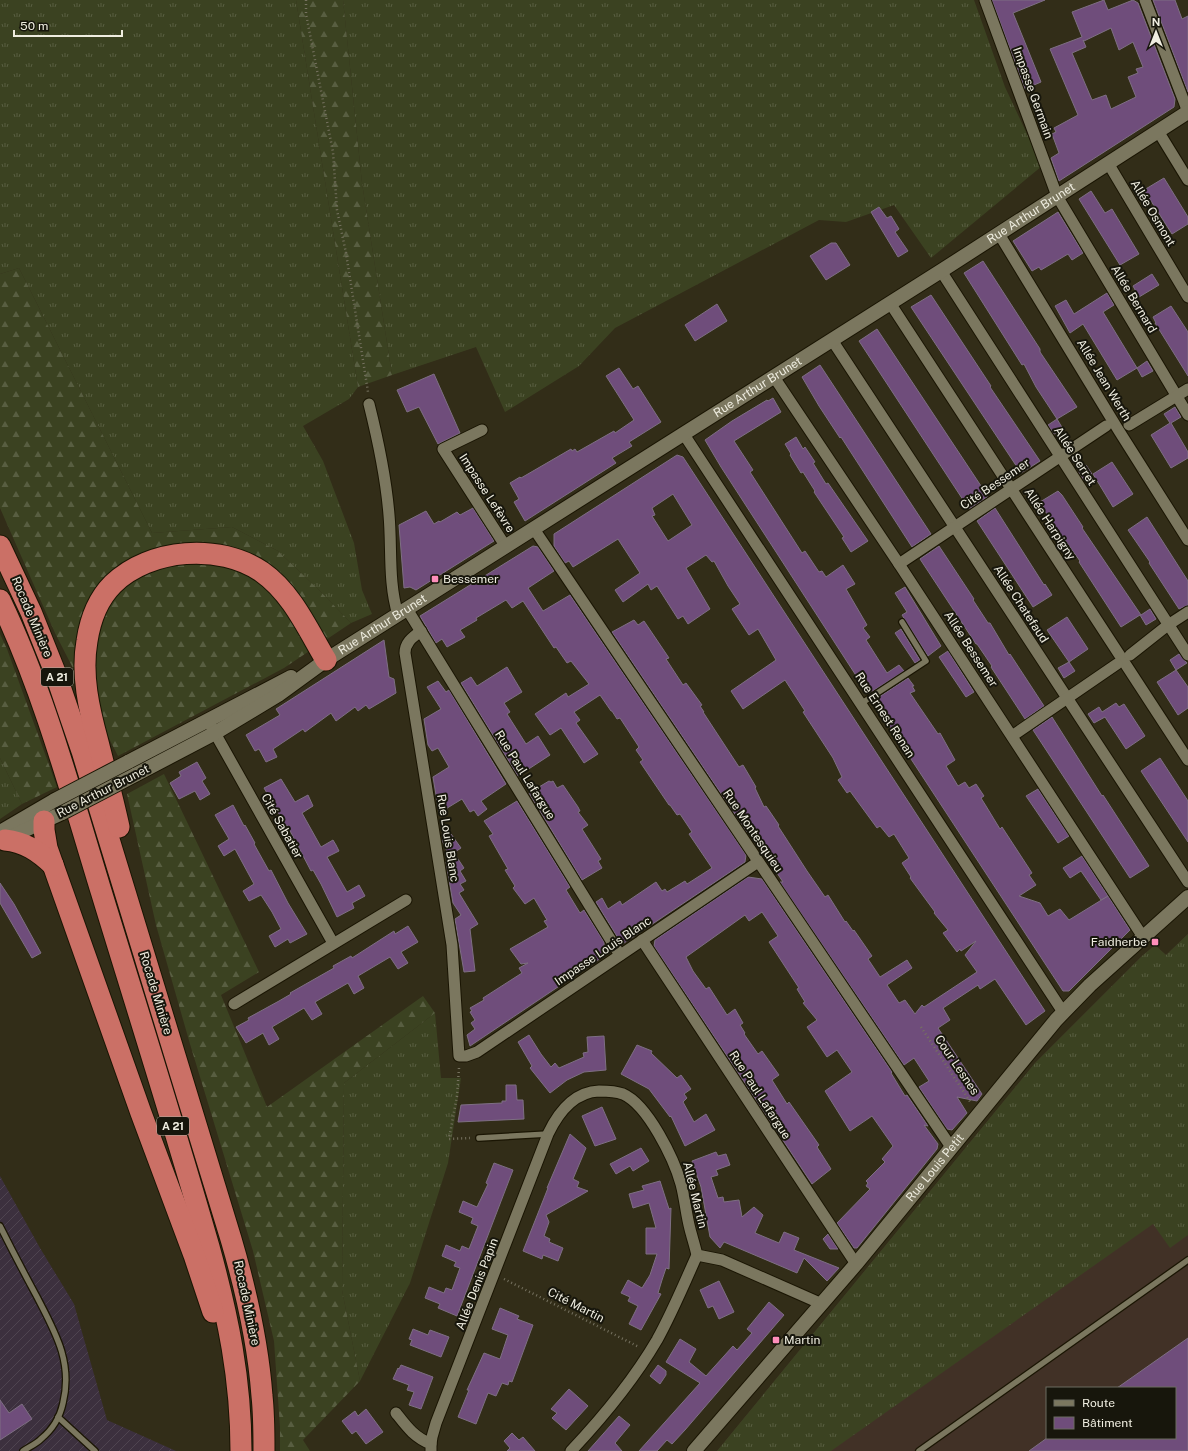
<svg xmlns="http://www.w3.org/2000/svg" width="1188" height="1451" viewBox="0 0 1188 1451" font-family="'Public Sans',sans-serif">
	<style>
		.commercial { fill: #413126; fill-rule: evenodd }
		.industrial { fill: url(#industrial-furrows) }
		.grass { fill: url(#grass-tufts) }
		.forest { fill: url(#forest-firs) }
		.building { fill: #6f4d7b; stroke: #7e6f83; fill-rule: evenodd }
		.lines { fill: none; stroke-linecap: round; stroke-linejoin: round }
		.service-casing { stroke: #1a1503; stroke-width: 8 }
		.minor-casing { stroke: #1a1503; stroke-width: 13 }
		.tertiary-casing { stroke: #1a1503; stroke-width: 16 }
		.motorway-casing { stroke: #1a1503; stroke-width: 23 }
		.path { stroke: #767260; stroke-width: 2.5; stroke-dasharray: 1 3; stroke-linecap: butt }
		.service { stroke: #7b775f; stroke-width: 5.5 }
		.minor { stroke: #7b775f; stroke-width: 11 }
		.tertiary { stroke: #7b775f; stroke-width: 14 }
		.motorway { stroke: #cb7066; stroke-width: 21 }
		.tertiary-bridge-casing { stroke: #1a1503; stroke-width: 16; stroke-linecap: butt }
		.tertiary-bridge { stroke: #7b775f; stroke-width: 14 }
		.poi-dot { fill: #fe8ebb; stroke: #17160c; stroke-width: 1.5 }
		.labels { text-anchor: middle; dominant-baseline: central; stroke-width: 4; stroke-linejoin: round; paint-order: stroke }
		.shield { fill: #17160c; stroke: #aeaca0; stroke-width: 1 }
		.shield-label { font-size: 11px; font-weight: bold; fill: #efede0 }
		.street-label { font-size: 12px; fill: #efede0; stroke: #17160c }
		.poi-label { font-size: 12px; fill: #efede0; stroke: #17160c; text-anchor: start }
	</style>
	<defs>
		<pattern id="industrial-furrows" width="10" height="10" patternUnits="userSpaceOnUse"><rect width="10" height="10" fill="#3c303e"/><path d="M-1 1l2-2M0 10L10 0M9 11l2-2" fill="none" stroke="#4f4450"/></pattern>
		<pattern id="grass-tufts" width="24" height="20" patternUnits="userSpaceOnUse"><rect width="24" height="20" fill="#3b4221"/><path d="M3 7l-1-3M5 7V3M7 7l1-3M15 17l-1-3M17 17v-4M19 17l1-3" fill="none" stroke="#585e41"/></pattern>
		<pattern id="forest-firs" width="22" height="20" patternUnits="userSpaceOnUse"><rect width="22" height="20" fill="#3b4221"/><path d="M5 1l3.5 6h-7zM16 11l3.5 6h-7z" fill="#585e41"/></pattern>
	</defs>
	<rect width="100%" height="100%" fill="#322d18"/>
	<path class="commercial" d="M1188,934V1451H717L1035,1063L1142,956L1155,945L1166,955ZM1047,1388H1175V1438H1047Z"/>
	<path class="industrial" d="M0,1176L40,1248L74,1304L107,1420L176,1451H0Z"/>
	<g class="grass">
		<path d="M0,0H296L358,387L349,399L303,426L323,461L354,543L362,590L372,614L351,623L321,592L278,551L232,527L152,533L19,268L0,274Z"/>
		<path d="M343,0H974L1005,87L1042,166L931,258L894,205L846,222L819,220L615,328L579,366L505,412L476,347L392,375L362,183Z"/>
		<path d="M0,758L22,804L0,819Z"/>
		<path d="M1188,934V1235L1170,1248L1153,1224L831,1451H717L1035,1063L1142,956L1155,945L1166,955Z"/>
		<path d="M435,1013L441,1078H461L448,1163L410,1283L360,1381L342,1290L344,1083Z"/>
	</g>
	<g class="forest">
		<path d="M296,0H343L362,183L392,375L358,387Z"/>
		<path d="M19,268L152,533L232,527L278,551L321,592L351,623L284,668L118,756L55,633L0,508V274Z"/>
		<path d="M0,634L7,649L57,787L22,804L0,758Z"/>
		<path d="M164,774L259,972L221,995L267,1107L423,996L435,1013L344,1083L342,1290L360,1381L303,1440L310,1451H280V1427L274,1341L253,1251L190,1044L156,925L127,794Z"/>
	</g>
	<g class="building">
		<path d="M992,0H1045L1013,13L1041,82L1025,89Z"/>
		<path d="M1104,0L1108,10L1133,0L1138,3L1175,99L1174,107L1059,181L1051,158L1059,153L1052,134L1056,132L1054,128L1078,115L1050,49L1082,37L1072,12ZM1111,28L1119,50L1133,42L1143,67L1136,69L1138,73L1128,77L1136,97L1111,109L1106,95L1092,100L1072,53L1086,47L1083,40L1084,41Z"/>
		<path d="M1153,0H1175L1182,19L1188,16V92Z"/>
		<path d="M1164,178L1188,217V224L1172,234L1144,190Z"/>
		<path d="M1091,191L1105,213L1112,209L1139,254L1120,265L1079,199Z"/>
		<path d="M879,207L887,218L891,216L899,229L895,232L908,251L898,257L871,212Z"/>
		<path d="M1058,212L1083,253L1072,260L1068,254L1041,270L1039,267L1032,271L1013,241Z"/>
		<path d="M831,243H836L850,265L826,280L810,256Z"/>
		<path d="M983,261L1040,349V352L1077,407L1057,419L1063,429L1054,434L1048,425L1057,419L1036,387L1024,364L1022,365L964,273Z"/>
		<path d="M1152,274L1159,285L1139,297L1133,286Z"/>
		<path d="M1107,293L1114,305L1103,312L1137,368L1117,380L1083,324L1070,333L1055,306L1066,300L1074,314Z"/>
		<path d="M931,295L991,386L990,387L1040,461L1021,473L911,307Z"/>
		<path d="M717,304L727,321L695,341L685,325Z"/>
		<path d="M1171,306L1188,332V376L1155,323H1156L1153,317Z"/>
		<path d="M877,329L987,495V497L969,509L859,341Z"/>
		<path d="M1147,361L1153,371L1142,377L1137,368Z"/>
		<path d="M820,365L931,534L912,547L841,437L840,438L819,406L802,377Z"/>
		<path d="M619,368L633,389L638,386L661,422L629,442L632,446L612,458L616,463L525,521L514,502L519,499L510,483L520,477L521,478L571,449L572,451L575,449L577,452L614,431L615,433L634,420L606,376Z"/>
		<path d="M434,374L460,433L438,444L419,407L407,412L397,390Z"/>
		<path d="M773,398L781,412L734,441L753,470L750,472L802,553L805,551L819,572L822,571L826,577L843,565L855,584L846,589L867,625L863,628L870,637L866,640L887,673L899,665L904,671L868,694L721,467L705,440L732,421L767,400L768,401Z"/>
		<path d="M1175,407L1181,417L1171,423L1188,452V458L1171,468L1151,435L1170,423L1164,414Z"/>
		<path d="M796,437L803,449L805,447L815,462L813,463L826,484L828,483L868,541L851,552L842,538L844,537L814,492L815,491L803,472L801,473L790,455L791,454L785,444Z"/>
		<path d="M677,455L683,457L1045,1011L1026,1025L995,979L980,989L978,985L943,1008L950,1020L938,1028L982,1094L977,1101L957,1097L967,1113L952,1130L947,1129L919,1087L929,1081L914,1058L904,1065L780,882H783L747,828V832L612,632L634,620L638,625L644,621L669,658L666,659L683,685L686,683L702,705L700,706L704,712H703L739,767L743,765L756,787L755,788L764,807L766,806L779,825L778,826L807,871L825,897L828,895L845,922L846,921L853,931L854,930L872,956L868,959L880,977L907,960L912,968L887,985L899,1003L905,1000L915,1014L922,1005L924,1007L977,972L965,955L976,941L961,951L960,949L957,952L943,933L948,930L934,913L935,912L910,878L911,877L902,863L909,858L894,834L889,837L880,826L877,828L850,791L847,793L838,780L842,777L833,758L803,712L805,711L785,680L743,709L731,691L776,660L758,629L749,635L732,609L740,604L728,586L714,561L712,562L706,555L686,568L710,609L688,624L683,616L678,619L657,586L651,590L648,584L623,602L615,590L640,573L618,539L573,567L569,561L565,563L554,546V534ZM673,494L692,525L668,541L652,516L655,515L652,508Z"/>
		<path d="M1112,462L1133,494L1113,507L1093,474Z"/>
		<path d="M1086,465L1092,474L1084,480L1078,471Z"/>
		<path d="M1058,491L1062,495L1083,527L1082,528L1141,615L1150,609L1156,619L1146,625L1140,615L1121,627L1079,562L1080,561L1065,540H1064L1043,508L1044,507L1040,502Z"/>
		<path d="M473,508L494,541L416,590L410,587L404,588L399,525L426,511L434,524L439,521L440,522L457,512L460,515Z"/>
		<path d="M995,508L1044,585L1045,584L1052,595L1033,607L977,521Z"/>
		<path d="M1147,517L1188,581V605L1179,609L1149,563L1150,562L1128,530Z"/>
		<path d="M533,546L538,547L554,571L528,588L543,611L570,595L746,855L745,862L624,943H621L596,902L602,898L608,909L620,901L622,905L656,882L662,891L665,889L667,892L685,881L687,884L712,868L689,834L692,832L680,814L677,815L670,805H669L640,762L643,760L636,750L639,747L620,718L617,719L612,711H611L600,695L574,712L580,720L576,723L598,754L584,763L561,728L550,735L535,714L566,693L568,697L589,684L571,661L567,663L556,647L554,648L523,601L512,608L506,600L476,618L477,620L460,630L465,637L447,647L442,639L436,643L420,616Z"/>
		<path d="M939,546L974,599L973,600L988,623H990L1009,655L1010,654L1044,706L1025,719L991,667L992,666L977,644H976L920,559Z"/>
		<path d="M905,587L941,646L928,656L902,615L907,612L895,593Z"/>
		<path d="M1067,617L1088,649L1069,662L1047,630Z"/>
		<path d="M901,629L920,660L915,663L895,633Z"/>
		<path d="M384,640L389,677L394,679L396,693L369,709L366,705L358,711L355,707L336,721L331,713L305,732L303,729L273,749L277,757L266,762L259,749L255,751L246,735L280,715L276,709Z"/>
		<path d="M948,651L974,692L966,697L939,657Z"/>
		<path d="M1179,654L1187,663L1176,670L1170,660Z"/>
		<path d="M1069,662L1075,671L1064,678L1058,668Z"/>
		<path d="M507,667L522,692L504,703L510,712L507,714L526,744L538,736L550,755L518,776L461,683L471,677L477,686Z"/>
		<path d="M1176,670L1188,687V708L1178,715L1157,682Z"/>
		<path d="M908,678L914,686H912L915,691L910,693L938,734L940,733L955,760L946,766L958,786L965,782L969,788L976,784L984,796L981,798L986,806L1000,829L1002,827L1032,873L1029,875L1036,885L1019,896L1040,903L1048,916L1060,909L1069,920L1108,896L1130,930L1069,991H1063L873,701Z"/>
		<path d="M438,681L446,692L449,690L506,784L481,801L487,809L478,816L474,810L470,812L462,799L439,813L433,777L449,767L438,748L432,751L428,745L424,719L441,709L427,687Z"/>
		<path d="M1116,703L1119,707L1124,704L1145,736L1126,749L1105,717L1094,723L1088,714L1099,707L1102,712Z"/>
		<path d="M1052,717L1102,796L1103,795L1149,866L1130,878L1033,730Z"/>
		<path d="M1160,758L1188,801V842L1141,771Z"/>
		<path d="M197,762L206,778L202,781L210,794L200,800L195,791L179,799L170,783L181,776L179,772Z"/>
		<path d="M281,779L295,802L308,795L313,806L302,813L321,847L333,840L336,845L339,851L327,857L347,892L359,885L365,896L352,903L354,908L337,917L321,884L313,870L311,871L287,825L286,826L264,788Z"/>
		<path d="M549,781L551,782L553,781L557,788L563,785L578,807L580,811L578,812L588,825L582,829L601,859L598,861L602,868L582,880L529,793Z"/>
		<path d="M1038,789L1069,836L1058,843L1026,796Z"/>
		<path d="M517,801L570,887L566,890L580,913L584,910L604,942V956L470,1046L467,1035L475,1029L471,1023L475,1020L470,1012L472,1011L470,1008L484,1000L483,998L522,973L519,968L528,963L521,964L510,949L548,927L544,921L547,920L534,898L525,904L513,888L515,886L505,870L508,869L489,836L493,834L484,821Z"/>
		<path d="M233,805L244,826L245,825L255,843L254,844L269,871L271,870L288,903L307,934L290,943L288,939L275,947L269,936L281,929L272,912L261,895L249,901L243,891L254,884L235,849L224,856L218,846L229,839L215,815Z"/>
		<path d="M451,834L461,848L449,856L442,840Z"/>
		<path d="M456,856L464,868L460,871L466,881L460,884L464,890L459,893L478,924L470,929L475,971L464,972L455,919L461,915L453,903L446,862L454,874L446,862Z"/>
		<path d="M1082,856L1108,896L1101,900L1081,871L1070,878L1063,868Z"/>
		<path d="M748,877L762,879L892,1072L891,1073L905,1096L907,1095L928,1126L924,1125L938,1144L937,1149L857,1248H854L837,1223L870,1189L866,1186L868,1183L866,1181L885,1162L882,1159L893,1146L872,1116L850,1131L825,1091L852,1072L837,1050L827,1057L807,1027L817,1020L803,1003L805,1002L797,989L799,988L769,942L778,936L762,912L749,921L745,915L686,957L693,971L706,989L709,987L727,1015L735,1009L743,1023L740,1025L745,1033L744,1034L758,1054L762,1051L779,1075L772,1080L787,1104L789,1102L819,1145L817,1147L831,1169L812,1184L654,946L655,940Z"/>
		<path d="M0,883L14,904L41,953L32,958L0,903Z"/>
		<path d="M408,926L418,942L401,952L408,963L398,969L390,957L358,976L364,988L354,994L348,983L315,1002L322,1014L312,1020L304,1008L272,1027L279,1039L269,1045L263,1033L246,1043L236,1027L249,1020L248,1018L279,1001L291,994L290,993L334,968L333,966L351,956L352,958L394,931L395,934Z"/>
		<path d="M529,1035L541,1054L551,1067L555,1063L559,1068L584,1057L583,1053L588,1052L587,1037L604,1036L606,1070L584,1072L567,1080L550,1093L530,1068L532,1066L518,1042Z"/>
		<path d="M637,1045L652,1051L651,1053L677,1078L681,1075L691,1089L684,1094L687,1098L683,1102L694,1122L706,1114L715,1130L685,1146L671,1116L670,1117L649,1089L621,1074Z"/>
		<path d="M506,1085H516L517,1100H523L524,1119L458,1122L461,1105L502,1103V1101H506Z"/>
		<path d="M602,1107L616,1139L595,1146L582,1116Z"/>
		<path d="M570,1134L586,1148L573,1179L579,1182L577,1187L588,1191L546,1215L549,1222L544,1236L550,1239L549,1242L563,1248L558,1261L543,1255L542,1259L523,1251L548,1188H547Z"/>
		<path d="M641,1148L649,1161L633,1171L630,1166L616,1174L610,1164Z"/>
		<path d="M716,1152L718,1156L726,1154L730,1165L716,1170L718,1175L711,1177L718,1198L723,1197L724,1202L739,1200L742,1217L754,1207L763,1215L755,1233L779,1243L784,1232L799,1238L794,1250L839,1268L827,1281L804,1258L797,1273L724,1242L720,1248L710,1237L701,1187L692,1161Z"/>
		<path d="M494,1163L513,1170L457,1316L438,1308L440,1304L425,1298L429,1287L444,1293L446,1288L452,1290L460,1268L454,1266L456,1262L442,1256L446,1245L460,1251L462,1246L469,1249L478,1226L471,1223L473,1218L459,1212L463,1201L477,1207L488,1184L486,1183Z"/>
		<path d="M660,1181L669,1209L671,1208L669,1269L666,1268L662,1280L658,1293L661,1294L641,1330L629,1324L638,1306L628,1301L630,1297L621,1293L628,1280L642,1288L650,1275L657,1254H646V1228H656L649,1203L633,1208L629,1194L644,1190L642,1186Z"/>
		<path d="M828,1234L838,1249H830L823,1239Z"/>
		<path d="M719,1281L734,1312L719,1319L713,1306L708,1308L700,1290Z"/>
		<path d="M769,1302L784,1315L685,1430L672,1444L667,1440L657,1451H639L700,1383L666,1362L680,1339L696,1349L689,1362L706,1376L733,1346L737,1350L752,1333L747,1329Z"/>
		<path d="M500,1308L519,1316L517,1319L533,1325L512,1382L509,1381L508,1385L502,1383L496,1396L488,1393L476,1424L458,1417L469,1390H467L484,1353L500,1359L508,1335L492,1329Z"/>
		<path d="M413,1329L428,1335L430,1330L449,1337L441,1357L410,1345L412,1340L409,1339Z"/>
		<path d="M1188,1338V1451H1029L1047,1438H1175V1388H1117Z"/>
		<path d="M401,1365L433,1377L421,1409L409,1405L414,1392L407,1390L409,1385L393,1379L398,1368L399,1369Z"/>
		<path d="M658,1365L666,1371V1375L660,1384L650,1376Z"/>
		<path d="M569,1389L588,1406L566,1430L552,1418L557,1413L551,1409Z"/>
		<path d="M0,1400L9,1413L22,1404L32,1419L0,1440Z"/>
		<path d="M366,1409L383,1432L366,1444L356,1431L352,1434L342,1421L355,1411L358,1416Z"/>
		<path d="M619,1416L630,1425L615,1443L622,1451H588Z"/>
		<path d="M512,1433L519,1440L523,1437L535,1451H507L510,1448L504,1441Z"/>
	</g>
	<g class="lines">
		<defs>
			<g id="service">
				<path d="M862,703L926,661L902,622"/>
				<path d="M479,1138L548,1134"/>
				<path d="M0,1226C12,1250 24,1273 37,1297C55,1332 73,1362 63,1403C60,1417 52,1430 41,1439C36,1444 29,1447 23,1451"/>
				<path d="M58,1417L95,1451"/>
				<path d="M919,1451L1188,1260"/>
			</g>
			<g id="minor">
				<path d="M985,0L1057,196L1188,415"/>
				<path d="M1145,0L1188,112"/>
				<path d="M1158,131L1188,180"/>
				<path d="M1108,163L1188,297"/>
				<path d="M999,234L1119,431L1188,540"/>
				<path d="M941,271L1188,655"/>
				<path d="M890,303L1188,760"/>
				<path d="M832,340L1188,882"/>
				<path d="M774,377L899,564L1143,937"/>
				<path d="M369,404C378,440 386,477 389,515C392,548 388,582 398,615"/>
				<path d="M1129,425L1188,389"/>
				<path d="M482,430L443,449L506,547"/>
				<path d="M683,433L1063,1012"/>
				<path d="M534,529L951,1147"/>
				<path d="M899,564L1106,426"/>
				<path d="M407,609L620,955"/>
				<path d="M421,631C413,637 405,642 405,653L452,945L459,1056H466L477,1052L758,862"/>
				<path d="M1130,655L1168,625L1188,612"/>
				<path d="M211,726L333,943"/>
				<path d="M1012,736L1117,664"/>
				<path d="M642,940L856,1264"/>
				<path d="M234,1004L406,900"/>
				<path d="M396,1413C407,1427 414,1437 431,1444V1451"/>
				<path d="M431,1444L432,1437L436,1423L548,1134C558,1113 574,1092 599,1091C606,1091 615,1091 623,1094C648,1105 674,1159 681,1184C685,1199 686,1214 690,1229C692,1237 695,1246 697,1255L722,1260L822,1304"/>
				<path d="M571,1451C603,1417 633,1381 657,1340C672,1313 684,1284 697,1255"/>
			</g>
			<g id="tertiary">
				<path d="M128,762L291,677"/>
				<path id="s1" d="M135,775L215,733L278,695L326,660L941,271L1188,112"/>
				<path d="M0,832L55,800"/>
				<path d="M4,840L62,813"/>
				<path id="s2" d="M694,1451L856,1264L1056,1020L1090,985L1188,897"/>
			</g>
			<g id="motorway">
				<path d="M0,546L31,612L55,672L82,751L231,1239C246,1290 258,1342 262,1396C264,1414 264,1433 264,1451"/>
				<path d="M0,600C44,692 71,793 101,891C137,1009 175,1128 209,1247C228,1316 241,1379 241,1451"/>
				<path d="M44,821V830L47,848L141,1113L194,1255L213,1312"/>
				<path d="M119,827C113,799 105,770 98,742C89,709 81,675 87,641C90,621 98,599 113,584C150,548 220,543 262,572C292,593 308,630 326,660"/>
				<path d="M5,840C25,842 38,851 53,865"/>
			</g>
		</defs>
		<use href="#service" class="service-casing"/>
		<use href="#minor" class="minor-casing"/>
		<use href="#tertiary" class="tertiary-casing"/>
		<use href="#motorway" class="motorway-casing"/>
		<g class="path">
			<path d="M306,0V14L333,152L337,210L346,253L368,392"/>
			<path d="M921,1027L971,1103"/>
			<path d="M459,1068L457,1096L449,1139L470,1138"/>
			<path d="M504,1279L639,1347"/>
		</g>
		<use href="#service" class="service"/>
		<use href="#minor" class="minor"/>
		<use href="#tertiary" class="tertiary"/>
		<use href="#motorway" class="motorway"/>
		<defs>
			<g id="tertiary-bridge">
				<path d="M55,800L128,762"/>
				<path d="M62,813L135,775"/>
			</g>
		</defs>
		<use href="#tertiary-bridge" class="tertiary-bridge-casing"/>
		<use href="#tertiary-bridge" class="tertiary-bridge"/>
	</g>
	<g class="poi-dot">
		<rect x="431" y="575" width="8" height="8" rx="2"/>
		<rect x="1151" y="938" width="8" height="8" rx="2"/>
		<rect x="772" y="1336" width="8" height="8" rx="2"/>
	</g>
	<g class="labels">
		<g class="shield">
			<rect x="41" y="668" width="32" height="18" rx="3"/>
			<rect x="157" y="1117" width="32" height="18" rx="3"/>
		</g>
		<g class="shield-label">
			<text x="57" y="677">A 21</text>
			<text x="173" y="1126">A 21</text>
		</g>
		<g class="street-label">
			<text transform="translate(1033 93) rotate(70)">Impasse Germain</text>
			<text stroke="none"><textPath href="#s1" startOffset="1058">Rue Arthur Brunet</textPath></text>
			<text transform="translate(1153 213) rotate(59)">Allée Osmont</text>
			<text transform="translate(1134 299) rotate(59)">Allée Bernard</text>
			<text transform="translate(1104 380) rotate(59)">Allée Jean Werth</text>
			<text stroke="none"><textPath href="#s1" startOffset="734">Rue Arthur Brunet</textPath></text>
			<text transform="translate(1075 456) rotate(57)">Allée Serret</text>
			<text transform="translate(995 484) rotate(-34)">Cité Bessemer</text>
			<text transform="translate(487 493) rotate(57)">Impasse Lefèvre</text>
			<text transform="translate(1050 524) rotate(57)">Allée Harpigny</text>
			<text transform="translate(1021 604) rotate(57)">Allée Chatefaud</text>
			<text transform="translate(32 617) rotate(67)">Rocade Minière</text>
			<text stroke="none"><textPath href="#s1" startOffset="290">Rue Arthur Brunet</textPath></text>
			<text transform="translate(971 649) rotate(57)">Allée Bessemer</text>
			<text transform="translate(885 715) rotate(57)">Rue Ernest Renan</text>
			<text transform="translate(525 775) rotate(58)">Rue Paul Lafargue</text>
			<text transform="translate(103 791) rotate(-27)">Rue Arthur Brunet</text>
			<text transform="translate(282 826) rotate(61)">Cité Sabatier</text>
			<text transform="translate(753 831) rotate(56)">Rue Montesquieu</text>
			<text transform="translate(448 838) rotate(81)">Rue Louis Blanc</text>
			<text transform="translate(603 951) rotate(-34)">Impasse Louis Blanc</text>
			<text transform="translate(156 993) rotate(73)">Rocade Minière</text>
			<text transform="translate(957 1065) rotate(56)">Cour Lesnes</text>
			<text transform="translate(760 1095) rotate(57)">Rue Paul Lafargue</text>
			<text stroke="none"><textPath href="#s2" startOffset="372">Rue Louis Petit</textPath></text>
			<text transform="translate(695 1195) rotate(76)">Allée Martin</text>
			<text transform="translate(477 1284) rotate(-69)">Allée Denis Papin</text>
			<text transform="translate(247 1303) rotate(78)">Rocade Minière</text>
			<text transform="translate(576 1305) rotate(27)">Cité Martin</text>
		</g>
		<g class="poi-label">
			<text x="443" y="579">Bessemer</text>
			<text x="1147" y="942" text-anchor="end">Faidherbe</text>
			<text x="784" y="1340">Martin</text>
		</g>
	</g>
	<rect x="1046" y="1387" width="130" height="52" fill="#17160c" stroke="#6d6c61"/>
	<rect x="1054" y="1400" width="20" height="6" fill="#7b775f" stroke="#6d6c61"/>
	<text x="1082" y="1407" font-size="12" fill="#efede0">Route</text>
	<rect x="1054" y="1417" width="20" height="12" fill="#6f4d7b" stroke="#6d6c61"/>
	<text x="1082" y="1427" font-size="12" fill="#efede0">Bâtiment</text>
	<g transform="translate(1156 32)" stroke="#17160c" stroke-width="3" paint-order="stroke">
	<path d="M0-3L7 15L0 10L-7 15Z" fill="#efede0"/>
	<text y="-6" font-size="11" font-weight="bold" text-anchor="middle" fill="#efede0">N</text>
	</g>
	<path d="M14 30v6h108v-6" fill="none" stroke="#efede0" stroke-width="2"/>
	<text x="20" y="30" font-size="12" fill="#efede0" stroke="#17160c" stroke-width="3" paint-order="stroke">50 m</text>
</svg>
